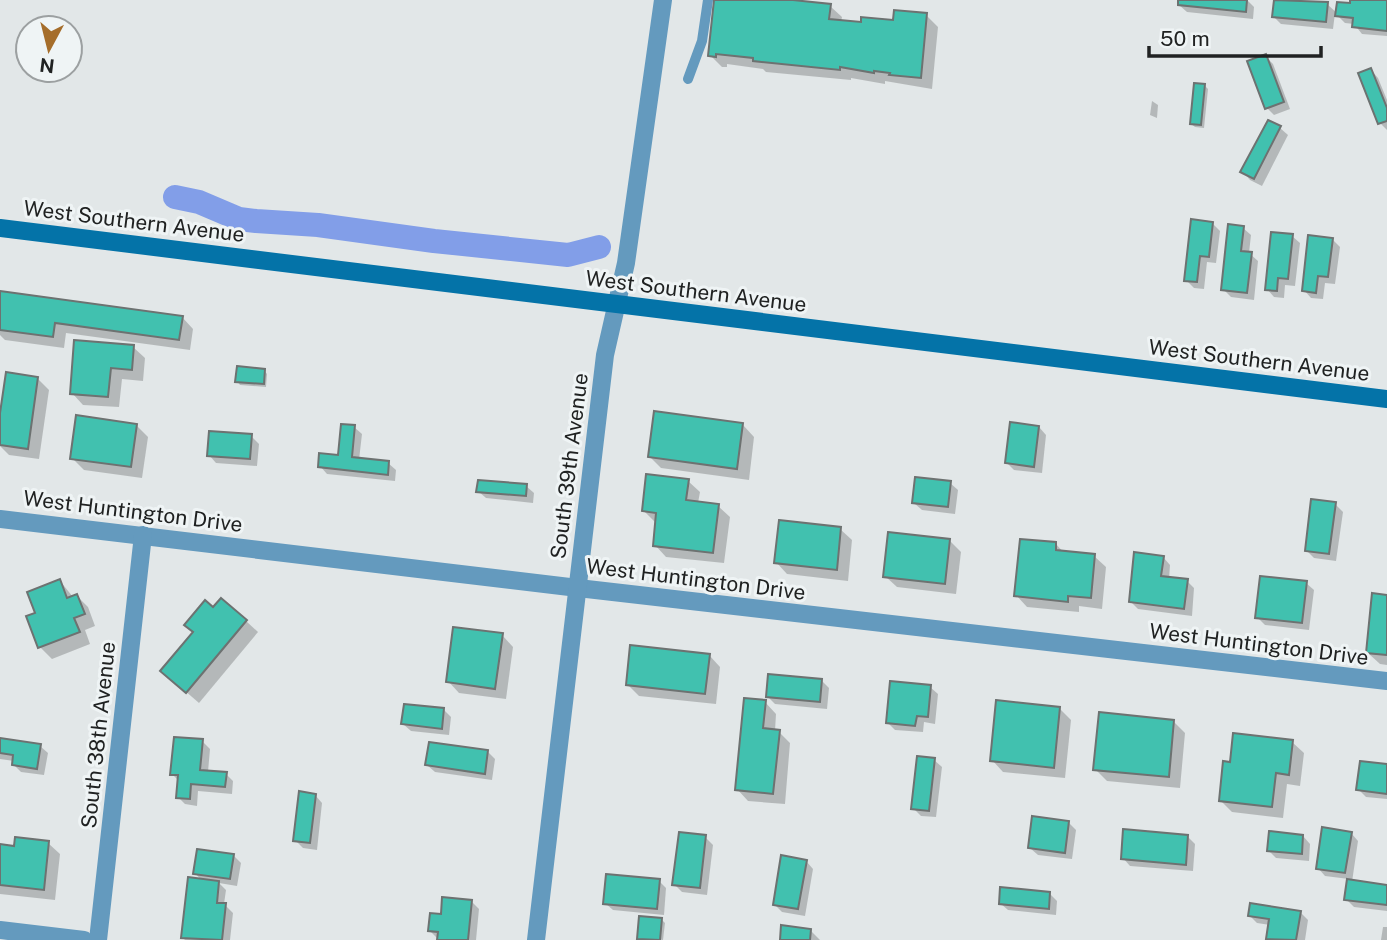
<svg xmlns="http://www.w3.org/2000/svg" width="1387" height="940" viewBox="0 0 1387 940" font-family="'Public Sans',sans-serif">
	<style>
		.shadow { fill: #0003 }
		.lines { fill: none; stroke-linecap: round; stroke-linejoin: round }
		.canal { stroke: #829ee8; stroke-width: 24 }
		.building { fill: #41c1af; stroke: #6d7271; stroke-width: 2 }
		.service { stroke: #649abe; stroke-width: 10 }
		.minor { stroke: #649abe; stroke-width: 18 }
		.secondary { stroke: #0473a8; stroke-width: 18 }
		.labels { text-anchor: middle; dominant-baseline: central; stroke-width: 6; stroke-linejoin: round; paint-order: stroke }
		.street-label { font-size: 21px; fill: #202222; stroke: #eff4f5 }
	</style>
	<rect width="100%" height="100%" fill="#e2e7e8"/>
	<g class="shadow">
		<path d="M715,0H775L830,6L842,17L841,22L862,24L894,22L926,15L938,27L932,89L885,81V84L851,78V80L766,72L763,69L727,64V67H722L710,55Z"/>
		<path d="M1180,0H1247L1254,7L1253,19L1187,12L1179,5Z"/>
		<path d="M1275,0L1327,4L1338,14L1351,5L1352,0H1387V36L1362,34L1354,24L1345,23L1335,13L1333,29L1281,24L1274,17Z"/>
		<path d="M1265,56L1273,64L1290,109L1274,115L1267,108Z"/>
		<path d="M1371,70L1378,78L1387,100V130L1380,123Z"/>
		<path d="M1204,85L1208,89L1204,128L1195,127L1191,124Z"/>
		<path d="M1152,101L1158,105L1157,118L1150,115Z"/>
		<path d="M1269,122L1280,128L1288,135L1262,186L1250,180L1243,172Z"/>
		<path d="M1212,223L1220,231L1216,263L1207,262L1204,289L1194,288L1186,280Z"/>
		<path d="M1243,228L1251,235L1249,253L1258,261L1254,300L1231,297L1223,289Z"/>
		<path d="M1292,236L1300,243L1295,286L1285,285L1284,298L1274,297L1267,289Z"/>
		<path d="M1332,239L1340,247L1335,284L1325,283L1323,299L1311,298L1304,290Z"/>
		<path d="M0,293L182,317L193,329L190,350L66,333L64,348L5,340L0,335Z"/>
		<path d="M133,347L145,358L143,381L122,379L119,407L83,405L72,393Z"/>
		<path d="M264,370L267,374L266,387L240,385L237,381Z"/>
		<path d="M38,379L49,390L39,459L9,455L0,446V425Z"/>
		<path d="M136,425L148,437L142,478L84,470L72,458Z"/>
		<path d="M743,425L754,437L749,480L661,468L650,457Z"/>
		<path d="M354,427L362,434L359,460L388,463L396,470L395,481L327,474L320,466L339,457Z"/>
		<path d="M1039,427L1046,435L1042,473L1014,470L1006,462Z"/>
		<path d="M251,436L259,444L257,466L216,463L209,455Z"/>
		<path d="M688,481L700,492L698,503L718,506L730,517L724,563L666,557L655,545V522L644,511Z"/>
		<path d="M950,483L958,490L955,514L922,510L914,503Z"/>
		<path d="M526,486L534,493L533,503L486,498L478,491Z"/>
		<path d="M1335,504L1343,512L1336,561L1314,558L1306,550Z"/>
		<path d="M840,529L852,540L848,581L787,574L776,562Z"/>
		<path d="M949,540L961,552L956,594L897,587L885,576Z"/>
		<path d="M1056,544L1064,553L1094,556L1106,567L1102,609L1079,606V612L1027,607L1016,595Z"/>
		<path d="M1163,557L1170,565L1169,579L1187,581L1194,588L1192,616L1138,609L1130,601Z"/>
		<path d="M60,581L73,597L77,596L88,607L95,626L85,630L90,644L52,659L40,647L37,614Z"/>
		<path d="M1306,583L1314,590L1309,630L1265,625L1257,617Z"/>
		<path d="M1387,597V665L1380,664L1368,653Z"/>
		<path d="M214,609L246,621L258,632L199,703L162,671Z"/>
		<path d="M502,635L513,647L506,699L459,693L448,681Z"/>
		<path d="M709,655L720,667L716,704L639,696L628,685Z"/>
		<path d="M822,681L829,688L827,709L775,704L768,697Z"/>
		<path d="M930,687L938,694L935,724L924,722L923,732L895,730L887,722Z"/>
		<path d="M765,702L776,714L775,731L779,732L790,743L785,804L748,801L737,789Z"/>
		<path d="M1060,709L1071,720L1065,778L1003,772L992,760Z"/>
		<path d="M444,710L451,717L449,735L411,731L403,724Z"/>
		<path d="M1174,722L1185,733L1180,788L1107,781L1095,769Z"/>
		<path d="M0,740L40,746L48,753L44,775L21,772L13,764L14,761L0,759Z"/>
		<path d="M202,741L210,749L208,772L226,774L233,781L232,794L198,791L197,806L185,804L178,797L179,781L172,774Z"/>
		<path d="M1292,742L1304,753L1300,786L1287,784L1283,818L1232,812L1221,801L1232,764Z"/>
		<path d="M487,751L495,759L492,780L435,772L427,765Z"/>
		<path d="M934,760L942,767L936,817L921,816L913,808Z"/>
		<path d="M1387,765V799L1366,797L1358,789Z"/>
		<path d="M315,795L322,803L317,850L303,848L295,840Z"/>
		<path d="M1068,822L1076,830L1072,859L1038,855L1030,848Z"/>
		<path d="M1351,833L1358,841L1352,882L1387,886V911L1354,907L1346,899L1349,879L1325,876L1318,868Z"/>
		<path d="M1303,836L1310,844L1309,861L1276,858L1268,850Z"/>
		<path d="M705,837L713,845L707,895L682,892L674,884Z"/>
		<path d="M1188,837L1195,844L1193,871L1130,866L1123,858Z"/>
		<path d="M48,843L60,854L55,900L0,894V846L16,848Z"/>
		<path d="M233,855L241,863L237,886L219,883L226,890L224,904L233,913L230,940H185L183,938L202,881L195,873Z"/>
		<path d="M806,861L813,869L805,916L782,912L775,905Z"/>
		<path d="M659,881L666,888L664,915L613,910L605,903Z"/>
		<path d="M1050,894L1057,901L1056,915L1008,910L1000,903Z"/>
		<path d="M471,901L479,909L476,940H439L430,931L443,916Z"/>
		<path d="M1300,912L1308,920L1305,940H1269L1270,925L1257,923L1250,916Z"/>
		<path d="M661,919L665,923L663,940L639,938Z"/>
		<path d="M1383,927H1387V940H1381Z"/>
		<path d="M810,930L820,940H781Z"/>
	</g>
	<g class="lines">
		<path class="canal" d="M175,197L199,202L239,219L256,221L318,225L434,241L568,255L599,247"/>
	</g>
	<g class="building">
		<path d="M714,0H793L831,4L829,19L861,22V17L893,20L894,10L927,13L921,78L889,75L890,73L874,71V73L840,67V70L753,61V58L716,54V57L708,56Z"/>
		<path d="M1178,0H1247L1246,12L1178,5Z"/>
		<path d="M1274,0L1328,2L1326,22L1272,17Z"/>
		<path d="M1350,0H1387V31L1352,27L1353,18L1335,16L1337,2L1350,3Z"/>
		<path d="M1266,54L1284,102L1265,109L1247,61Z"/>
		<path d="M1371,68L1387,108V121L1378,124L1358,73Z"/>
		<path d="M1194,83L1205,84L1201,125L1190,124Z"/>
		<path d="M1268,120L1281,126L1254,179L1240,172Z"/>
		<path d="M1191,219L1213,222L1209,257L1200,256L1197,282L1184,281Z"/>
		<path d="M1228,224L1244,226L1241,251L1252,252L1247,293L1221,290Z"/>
		<path d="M1271,232L1293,234L1288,279L1278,278L1277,291L1265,290Z"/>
		<path d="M1308,235L1333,238L1328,277L1318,276L1316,293L1302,291Z"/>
		<path d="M0,291L183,316L179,340L55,323L53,337L0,330Z"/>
		<path d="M74,340L134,345L132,370L111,368L108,397L70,394Z"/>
		<path d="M237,366L265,369L264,384L235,382Z"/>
		<path d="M6,372L38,377L28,449L0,445V413Z"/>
		<path d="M654,411L743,423L737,469L648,457Z"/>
		<path d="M76,415L137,424L131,467L70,459Z"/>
		<path d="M1010,422L1039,426L1034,467L1005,463Z"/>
		<path d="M341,424L355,425L352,457L389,461L388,475L318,467L319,453L338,455Z"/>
		<path d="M209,431L252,434L250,459L207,456Z"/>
		<path d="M646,474L689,479L686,500L719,504L713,553L653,546L656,513L642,511Z"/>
		<path d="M915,477L951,481L948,507L912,503Z"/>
		<path d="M478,480L527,484L526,496L476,492Z"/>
		<path d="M1311,499L1336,502L1329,554L1305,551Z"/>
		<path d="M779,520L841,527L837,570L774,563Z"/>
		<path d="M888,532L950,539L945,584L883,577Z"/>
		<path d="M1020,539L1056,542V550L1095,554L1091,598L1068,596V602L1014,596Z"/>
		<path d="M1134,552L1164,556L1161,576L1188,579L1184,609L1129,602Z"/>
		<path d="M1260,576L1307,581L1302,623L1255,618Z"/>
		<path d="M60,579L67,598L77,594L85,614L74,618L80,632L38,648L26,616L35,613L27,592Z"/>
		<path d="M1372,593L1387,595V655L1366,653Z"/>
		<path d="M221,598L247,620L186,693L160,671L193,632L184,625L205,600L213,607Z"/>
		<path d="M453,627L503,633L495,689L446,682Z"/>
		<path d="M630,645L710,654L705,694L626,685Z"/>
		<path d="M768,674L822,679L820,702L766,697Z"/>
		<path d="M890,681L931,685L928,717L917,716L915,726L886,723Z"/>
		<path d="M744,698L766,700L763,728L780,730L773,794L735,790Z"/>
		<path d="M996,700L1060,707L1054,768L990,761Z"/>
		<path d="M404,704L444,708L442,729L401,724Z"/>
		<path d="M1099,712L1174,720L1169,777L1093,770Z"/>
		<path d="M1233,733L1293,740L1289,775L1276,773L1272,807L1219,801L1223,761L1230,762Z"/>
		<path d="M174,737L203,739L200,770L227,772L225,787L191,784L190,799L176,798L178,775H170Z"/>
		<path d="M0,738L41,744L37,769L12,765L13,755L0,753Z"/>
		<path d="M429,742L488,750L485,774L425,765Z"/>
		<path d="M917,756L935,758L929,811L911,809Z"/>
		<path d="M1360,761L1387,764V794L1356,790Z"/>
		<path d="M299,791L316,794L310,843L293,841Z"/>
		<path d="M1032,816L1069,821L1065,853L1028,848Z"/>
		<path d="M1322,827L1352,832L1345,873L1316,869Z"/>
		<path d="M1123,829L1188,835L1186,865L1121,859Z"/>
		<path d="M1269,831L1303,835L1302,854L1267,851Z"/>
		<path d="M679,832L706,835L700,888L672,885Z"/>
		<path d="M15,837L49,841L44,890L0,885V844L14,846Z"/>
		<path d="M197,849L234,854L230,879L193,874Z"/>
		<path d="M781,855L807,860L798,909L773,905Z"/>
		<path d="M606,874L660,879L657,909L603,904Z"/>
		<path d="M188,877L219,881L217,903H226L222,940L181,938Z"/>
		<path d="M1347,879L1387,885V905L1344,900Z"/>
		<path d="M1000,887L1050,892L1049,909L999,904Z"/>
		<path d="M442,897L472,900L468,940H437L438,932L428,931L430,913L441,914Z"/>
		<path d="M1250,903L1301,911L1296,940L1266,939L1269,919L1248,916Z"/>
		<path d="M639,916L662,918L660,940L637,939Z"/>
		<path d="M781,925L811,929L810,940H780Z"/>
	</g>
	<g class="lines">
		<path class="service" d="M688,79L702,41L708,0"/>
		<g class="minor">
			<path d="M0,519L578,588L1387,681"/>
			<path d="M0,930L84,940"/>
			<path d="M98,940L143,535"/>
			<path d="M536,940L605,355L626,263L663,0"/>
		</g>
		<path class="secondary" d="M0,228L1387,399"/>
	</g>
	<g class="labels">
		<g class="street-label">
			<text transform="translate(134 221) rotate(7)">West Southern Avenue</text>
			<text transform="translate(696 291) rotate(7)">West Southern Avenue</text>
			<text transform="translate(1259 360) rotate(7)">West Southern Avenue</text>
			<text transform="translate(569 466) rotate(-83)">South 39th Avenue</text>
			<text transform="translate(133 511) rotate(7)">West Huntington Drive</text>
			<text transform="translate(696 579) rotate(7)">West Huntington Drive</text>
			<text transform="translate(1259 644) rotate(7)">West Huntington Drive</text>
			<text transform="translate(98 735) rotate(-84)">South 38th Avenue</text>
		</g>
	</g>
	<g transform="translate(49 49) rotate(187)"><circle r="33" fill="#eff4f5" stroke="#9ca0a1" stroke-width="2"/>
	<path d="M0-5L12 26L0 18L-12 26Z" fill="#a56d2a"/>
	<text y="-10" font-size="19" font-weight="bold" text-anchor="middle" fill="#202222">N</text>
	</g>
	<path d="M1149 46v10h172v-10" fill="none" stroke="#202222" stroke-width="3.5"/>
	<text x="1160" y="46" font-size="21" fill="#202222" stroke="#eff4f5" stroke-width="5" paint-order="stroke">50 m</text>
</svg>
